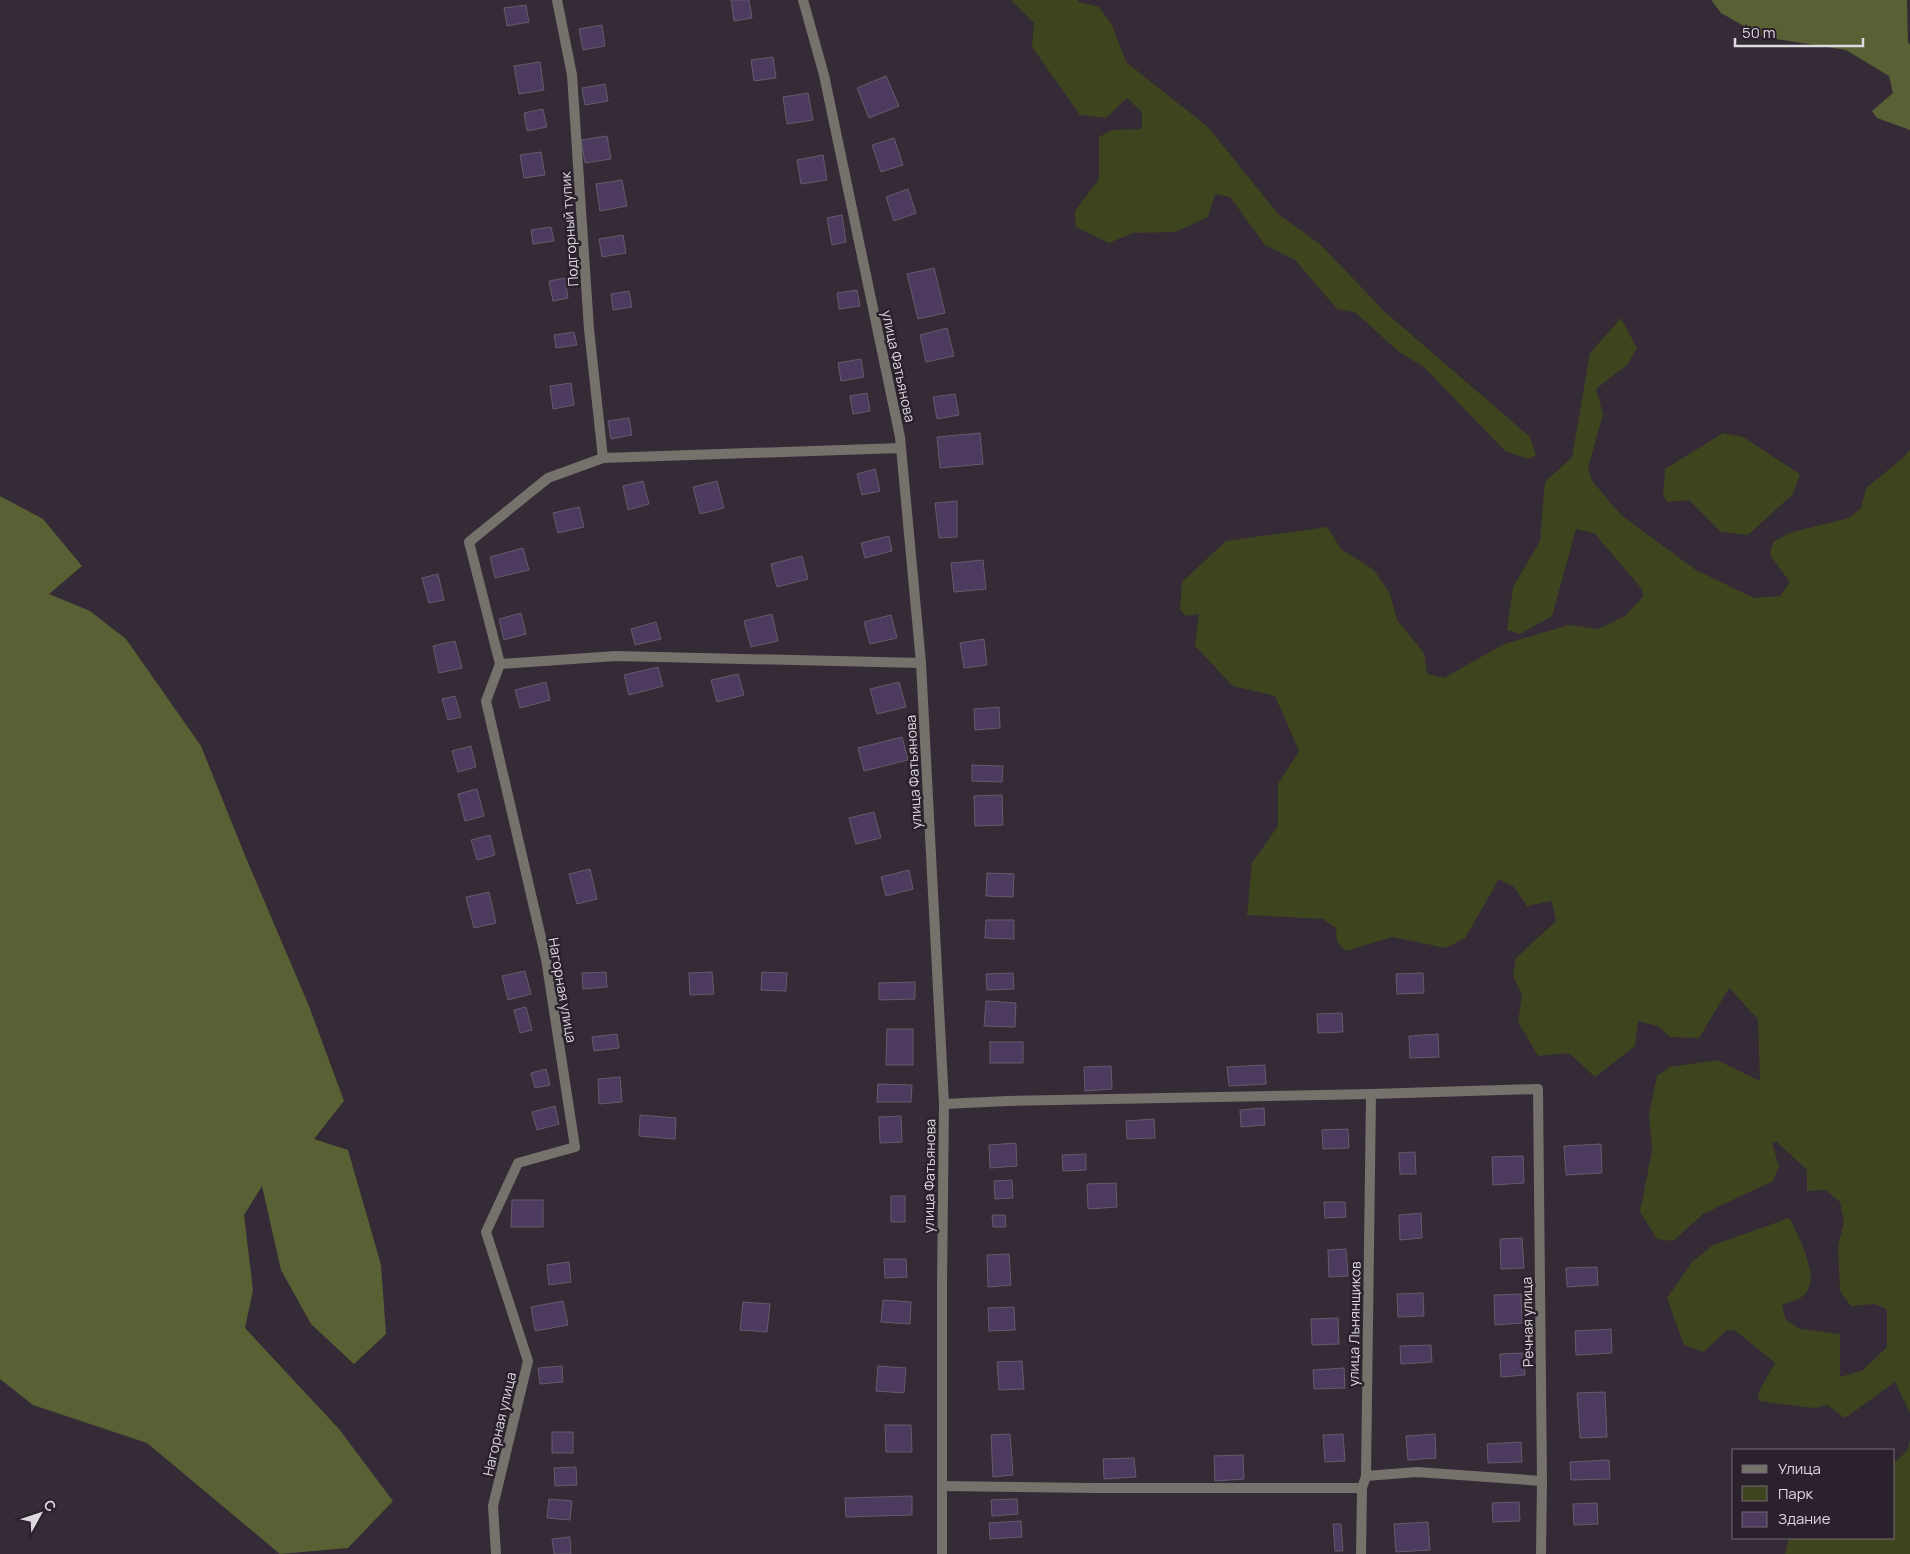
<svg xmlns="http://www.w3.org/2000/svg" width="1910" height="1554" viewBox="0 0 1910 1554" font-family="Manrope,sans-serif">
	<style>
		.green { fill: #3e441e }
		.forest { fill: #586034 }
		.building { fill: #4d3b5f; stroke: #625c6a }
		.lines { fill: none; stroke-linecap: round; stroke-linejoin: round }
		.street { stroke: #75716b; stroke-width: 10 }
		.labels { text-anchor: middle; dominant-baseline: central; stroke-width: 5; stroke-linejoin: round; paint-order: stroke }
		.street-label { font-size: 14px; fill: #dfd9e0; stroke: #2a212c }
	</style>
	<rect width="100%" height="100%" fill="#342b36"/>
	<g class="green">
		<path d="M1011,0H1078L1079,2L1099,7L1112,25L1126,62L1208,127L1278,214L1320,244L1385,312L1530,437L1536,455L1528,459L1505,451L1424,367L1399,352L1355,312L1337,309L1295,260L1265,245L1230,197L1215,194L1208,217L1175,232L1133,233L1109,243L1076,227L1075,211L1099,179V137L1112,130L1142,129V112L1127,98L1106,118L1080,115L1032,47L1034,23Z"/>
		<path d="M1621,318L1637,348L1628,364L1596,389L1603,414L1588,468L1592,481L1621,515L1696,570L1754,598L1780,596L1790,582L1770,555L1773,542L1792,532L1849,518L1861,508L1866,488L1904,457L1910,449V1413L1895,1382L1845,1418L1827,1405L1814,1408L1759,1401L1758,1393L1775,1363L1736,1331L1727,1330L1704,1352L1684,1345L1667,1298L1692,1262L1713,1245L1789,1218C1798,1235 1822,1278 1804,1295C1799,1300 1788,1302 1782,1305L1786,1320L1800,1329L1840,1334V1377L1863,1370L1887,1347V1309L1874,1304L1851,1306L1840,1291L1838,1245L1844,1222L1840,1202L1825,1190L1807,1191V1170L1777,1142H1772L1779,1167L1773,1181L1703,1214L1673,1241L1657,1239L1640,1212L1652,1151L1649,1114L1657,1076L1670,1067L1717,1060L1760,1081L1758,1019L1729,988L1699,1038L1670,1037L1658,1026L1638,1021L1635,1046L1595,1077L1569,1053L1538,1056L1518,1022L1522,995L1513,976L1516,958L1556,921L1552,901L1527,906L1514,887L1499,879L1465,938L1446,948L1392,937L1346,951L1337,942L1336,928L1323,919L1247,915L1252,863L1278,826V784L1299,751L1275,696L1233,686L1195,646L1199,614L1185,616L1180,609L1182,582L1226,541L1327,527L1341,549L1374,570L1390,594L1397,620L1424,653L1427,674L1444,678L1504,644L1569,625L1598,629L1625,616L1643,597L1642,589L1594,533L1576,529L1552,616L1520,634L1507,630L1513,587L1540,541L1545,482L1572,457L1590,353Z"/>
		<path d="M1723,433L1743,437L1800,474L1793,494L1748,535L1721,532L1689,500L1667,502L1663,494L1665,469Z"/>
		<path d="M1910,1440V1554H1785L1789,1538H1894V1463L1907,1451Z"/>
	</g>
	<g class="forest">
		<path d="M1711,0H1907L1908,42L1910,45V130L1877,118L1872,111L1893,93L1889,76L1846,50L1763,37L1721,13Z"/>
		<path d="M0,496L43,519L82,566L49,594L90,611L126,639L201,746L246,858L309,1006L344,1101L314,1139L348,1150L381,1265L386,1334L354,1364L311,1324L281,1270L262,1186L244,1215L253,1290L245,1328L339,1429L393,1501L348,1548L280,1554L147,1443L33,1405L0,1379Z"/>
	</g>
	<g class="building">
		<path d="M731,0H749L752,18L734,21Z"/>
		<path d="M526,5L529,22L507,26L504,8Z"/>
		<path d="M602,25L605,46L583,50L579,29Z"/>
		<path d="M773,57L776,78L754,81L751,60Z"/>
		<path d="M540,62L544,90L519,94L514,66Z"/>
		<path d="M886,76L899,106L869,118L857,88Z"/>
		<path d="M605,84L608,101L585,105L582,88Z"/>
		<path d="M808,93L813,120L787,124L783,97Z"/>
		<path d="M543,109L547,127L527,131L524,113Z"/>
		<path d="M607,136L611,159L585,163L581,140Z"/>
		<path d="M894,138L903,165L881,172L872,145Z"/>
		<path d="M541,152L545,175L524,178L520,155Z"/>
		<path d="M823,155L827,180L801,184L797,160Z"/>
		<path d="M622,180L627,206L600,211L596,184Z"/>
		<path d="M908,189L916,213L894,221L886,197Z"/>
		<path d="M842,215L846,242L832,245L827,218Z"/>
		<path d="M551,227L554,241L533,244L531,230Z"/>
		<path d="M623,235L626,253L602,257L599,239Z"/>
		<path d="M934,268L945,313L918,319L907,274Z"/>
		<path d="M565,278L568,298L553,301L549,281Z"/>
		<path d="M857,290L860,306L839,309L837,293Z"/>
		<path d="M629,291L632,307L613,310L611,294Z"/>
		<path d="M947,328L954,356L926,362L920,335Z"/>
		<path d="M574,332L577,345L556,348L554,335Z"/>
		<path d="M861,359L864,377L841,381L838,363Z"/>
		<path d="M571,383L574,405L553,409L550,386Z"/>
		<path d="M867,393L870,411L853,414L850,396Z"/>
		<path d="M955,394L959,415L937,419L933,397Z"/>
		<path d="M629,418L632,435L611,439L608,421Z"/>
		<path d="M980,433L983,464L940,468L937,437Z"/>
		<path d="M875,469L880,491L862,495L857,474Z"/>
		<path d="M643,481L649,504L628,510L623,486Z"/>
		<path d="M717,481L724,508L700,514L693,487Z"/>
		<path d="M957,501V537L939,538L935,503Z"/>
		<path d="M579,507L584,527L558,533L553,513Z"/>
		<path d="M889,536L892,551L865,558L861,543Z"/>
		<path d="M523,548L529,570L495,578L490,557Z"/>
		<path d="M802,556L808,579L777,587L771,564Z"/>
		<path d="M983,560L986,589L954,592L951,563Z"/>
		<path d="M438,574L444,600L429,603L422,578Z"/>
		<path d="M521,613L526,634L504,640L499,619Z"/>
		<path d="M772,614L778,641L751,647L744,621Z"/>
		<path d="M891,615L897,638L870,644L864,622Z"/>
		<path d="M656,622L661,639L635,645L631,629Z"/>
		<path d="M984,639L987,665L964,668L960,643Z"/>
		<path d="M455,641L462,668L439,673L433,646Z"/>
		<path d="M658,667L663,686L629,695L624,675Z"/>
		<path d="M738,674L744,695L717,702L711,680Z"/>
		<path d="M546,682L550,700L520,708L515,690Z"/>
		<path d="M899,682L906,707L877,714L870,689Z"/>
		<path d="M455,696L461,717L448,720L442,699Z"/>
		<path d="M999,707L1000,728L975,730L974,709Z"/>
		<path d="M902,737L908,760L864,771L858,748Z"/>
		<path d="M471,746L476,767L458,772L452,751Z"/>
		<path d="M972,765L1003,766L1002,782L972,781Z"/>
		<path d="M477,789L484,816L465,821L458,794Z"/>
		<path d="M1002,795L1003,825L975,826L974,796Z"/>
		<path d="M874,812L881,838L856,844L849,818Z"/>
		<path d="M490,835L495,855L477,860L471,840Z"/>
		<path d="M590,869L597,899L577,904L569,874Z"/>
		<path d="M909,870L913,889L886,896L881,877Z"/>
		<path d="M987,873L1014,874L1013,897L986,896Z"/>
		<path d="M489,892L496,923L474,928L466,897Z"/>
		<path d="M986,920H1014V939L985,938Z"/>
		<path d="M525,971L531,994L508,1000L502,976Z"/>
		<path d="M606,972L607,987L583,989L582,973Z"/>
		<path d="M712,972L714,994L690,995L689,973Z"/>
		<path d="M762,972L787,973L786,991L761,990Z"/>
		<path d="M1013,973L1014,989L987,990L986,974Z"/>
		<path d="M1423,973L1424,993L1397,994L1396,974Z"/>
		<path d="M915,982V999L879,1000V983Z"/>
		<path d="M986,1001L1016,1003L1015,1027L984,1026Z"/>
		<path d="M526,1007L532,1030L520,1033L514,1010Z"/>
		<path d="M1342,1013L1343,1032L1318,1033L1317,1014Z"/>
		<path d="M887,1029H913V1065H886Z"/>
		<path d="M617,1034L619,1048L594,1051L592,1037Z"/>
		<path d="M1438,1034L1439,1057L1410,1058L1409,1036Z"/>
		<rect x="990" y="1042" width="33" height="21"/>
		<path d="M1265,1065L1266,1084L1229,1086L1227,1067Z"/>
		<path d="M1111,1066L1112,1089L1085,1091L1084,1067Z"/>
		<path d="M546,1069L550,1085L535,1088L531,1073Z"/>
		<path d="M620,1077L622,1102L599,1104L598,1079Z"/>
		<path d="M878,1084L912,1085L911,1102H877Z"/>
		<path d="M555,1106L559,1124L537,1130L532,1112Z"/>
		<path d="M1264,1108L1265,1125L1241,1127L1240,1110Z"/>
		<path d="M640,1115L676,1118L675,1139L639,1136Z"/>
		<path d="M901,1116L902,1142L880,1143L879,1117Z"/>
		<path d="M1154,1119L1155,1138L1127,1139L1126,1121Z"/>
		<path d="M1348,1129L1349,1148L1323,1149L1322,1130Z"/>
		<path d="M1016,1143L1017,1166L990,1168L989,1145Z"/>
		<path d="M1601,1144L1602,1173L1566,1175L1564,1146Z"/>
		<path d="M1415,1152L1416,1174H1400L1399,1153Z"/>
		<path d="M1086,1154V1170L1063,1171L1062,1155Z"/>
		<path d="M1523,1156L1524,1183L1493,1185L1492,1157Z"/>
		<path d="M1012,1180L1013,1198L995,1199L994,1181Z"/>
		<path d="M1116,1183L1117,1207L1088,1209L1087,1184Z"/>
		<rect x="891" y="1196" width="14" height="26"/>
		<path d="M512,1200H543V1227H511Z"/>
		<path d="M1324,1202H1345L1346,1217L1325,1218Z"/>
		<path d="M1421,1213L1422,1238L1400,1240L1399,1215Z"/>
		<path d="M992,1215H1005L1006,1227H993Z"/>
		<path d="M1522,1238L1524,1268L1501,1269L1500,1239Z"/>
		<path d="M1346,1249L1348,1276L1329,1277L1328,1250Z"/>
		<path d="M1009,1254L1011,1285L988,1287L987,1255Z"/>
		<path d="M884,1259H906L907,1277L885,1278Z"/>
		<path d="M569,1262L571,1282L549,1285L547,1265Z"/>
		<path d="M1597,1267L1598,1285L1567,1287L1566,1268Z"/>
		<path d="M1423,1293L1424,1316L1398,1317L1397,1294Z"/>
		<path d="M1521,1294L1522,1323L1495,1325L1494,1295Z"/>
		<path d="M883,1300L911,1302L910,1324L881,1322Z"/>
		<path d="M563,1301L568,1325L535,1331L531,1307Z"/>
		<path d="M743,1302L770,1304L767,1332L740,1330Z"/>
		<path d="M1014,1307L1015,1330L989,1331L988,1308Z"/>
		<path d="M1338,1318L1339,1344L1312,1345L1311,1319Z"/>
		<path d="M1611,1329L1612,1353L1576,1355L1575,1331Z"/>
		<path d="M1431,1345L1432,1362L1401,1364L1400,1346Z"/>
		<path d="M1523,1353L1525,1375L1501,1377L1500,1354Z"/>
		<path d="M1022,1361L1024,1389L999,1390L997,1362Z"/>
		<path d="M562,1366L563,1382L540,1384L538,1368Z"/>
		<path d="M878,1366L906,1368L904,1393L876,1391Z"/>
		<path d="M1344,1368L1345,1388L1314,1389L1313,1370Z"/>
		<path d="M1605,1392L1607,1437L1580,1438L1577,1393Z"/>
		<path d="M885,1425H911L912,1452H886Z"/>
		<rect x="552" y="1432" width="21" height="21"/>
		<path d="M1010,1434L1013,1475L993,1477L991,1435Z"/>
		<path d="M1343,1434L1345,1461L1325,1462L1323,1435Z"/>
		<path d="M1435,1434L1436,1458L1408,1460L1406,1436Z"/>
		<path d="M1521,1442L1522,1462L1488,1463L1487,1444Z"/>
		<path d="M1243,1455L1244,1479L1215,1481L1214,1456Z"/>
		<path d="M1134,1458L1136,1477L1104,1479L1103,1459Z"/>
		<path d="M1609,1460L1610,1479L1571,1480L1570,1462Z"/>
		<path d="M576,1467L577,1485L555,1486L554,1468Z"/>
		<path d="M912,1496V1515L846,1517L845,1498Z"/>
		<path d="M549,1499L572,1501L570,1520L547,1518Z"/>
		<path d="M1017,1499L1018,1514L992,1516L991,1500Z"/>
		<path d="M1519,1502L1520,1521L1493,1522L1492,1503Z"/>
		<path d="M1597,1503L1598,1524L1574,1525L1573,1504Z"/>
		<path d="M1021,1521L1022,1537L990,1539L989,1523Z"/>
		<path d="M1428,1522L1430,1550L1396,1552L1394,1524Z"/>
		<path d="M1333,1524H1341L1343,1551H1335Z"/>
		<path d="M570,1537L571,1554H554L552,1539Z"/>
	</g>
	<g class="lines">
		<g class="street">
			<path d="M557,0L572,75L589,329L603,458"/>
			<path d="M803,0L824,75L900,437L921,663L944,1104L942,1286V1554"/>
			<path d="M500,664L616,656L921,663"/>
			<path d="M944,1104L1008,1101L1371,1094L1538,1089L1542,1481L1541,1554"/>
			<path d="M1366,1476L1417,1472L1542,1481"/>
			<path d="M942,1486L1093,1488H1362"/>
			<path d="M496,1554L493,1506L528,1361L486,1232L518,1163L575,1147L546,959L486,701L500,664L469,542L548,478L603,458L901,448"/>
			<path d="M1361,1554L1362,1488L1366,1476L1371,1094"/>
		</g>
	</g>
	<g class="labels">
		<g class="street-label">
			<text transform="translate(569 229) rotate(-94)">Подгорный тупик</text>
			<text transform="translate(899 366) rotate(78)">улица Фатьянова</text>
			<text transform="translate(913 772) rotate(-93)">улица Фатьянова</text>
			<text transform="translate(563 990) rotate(80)">Нагорная улица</text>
			<text transform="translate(929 1176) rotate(-89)">улица Фатьянова</text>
			<text transform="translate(1527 1322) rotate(-91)">Речная улица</text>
			<text transform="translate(1354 1324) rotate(-89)">улица Льнянщиков</text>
			<text transform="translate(499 1424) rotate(-77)">Нагорная улица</text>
		</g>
	</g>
	<rect x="1732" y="1449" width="162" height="90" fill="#2a212c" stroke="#726b74"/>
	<rect x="1742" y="1465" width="25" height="8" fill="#75716b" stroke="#726b74"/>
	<text x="1778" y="1474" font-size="15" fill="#dfd9e0">Улица</text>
	<rect x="1742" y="1486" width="25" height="15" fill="#3e441e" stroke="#726b74"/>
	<text x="1778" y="1499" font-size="15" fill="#dfd9e0">Парк</text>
	<rect x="1742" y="1512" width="25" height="15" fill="#4d3b5f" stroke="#726b74"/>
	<text x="1778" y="1524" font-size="15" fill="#dfd9e0">Здание</text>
	<g transform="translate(40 1514) rotate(50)" stroke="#2a212c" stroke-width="4" paint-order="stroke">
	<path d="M0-4L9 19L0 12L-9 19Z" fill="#dfd9e0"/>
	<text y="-8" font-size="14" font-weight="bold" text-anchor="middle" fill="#dfd9e0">С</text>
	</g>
	<path d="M1735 38v8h128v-8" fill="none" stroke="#dfd9e0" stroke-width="2.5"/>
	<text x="1742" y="38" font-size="15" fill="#dfd9e0" stroke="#2a212c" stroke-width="4" paint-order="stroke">50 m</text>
</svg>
